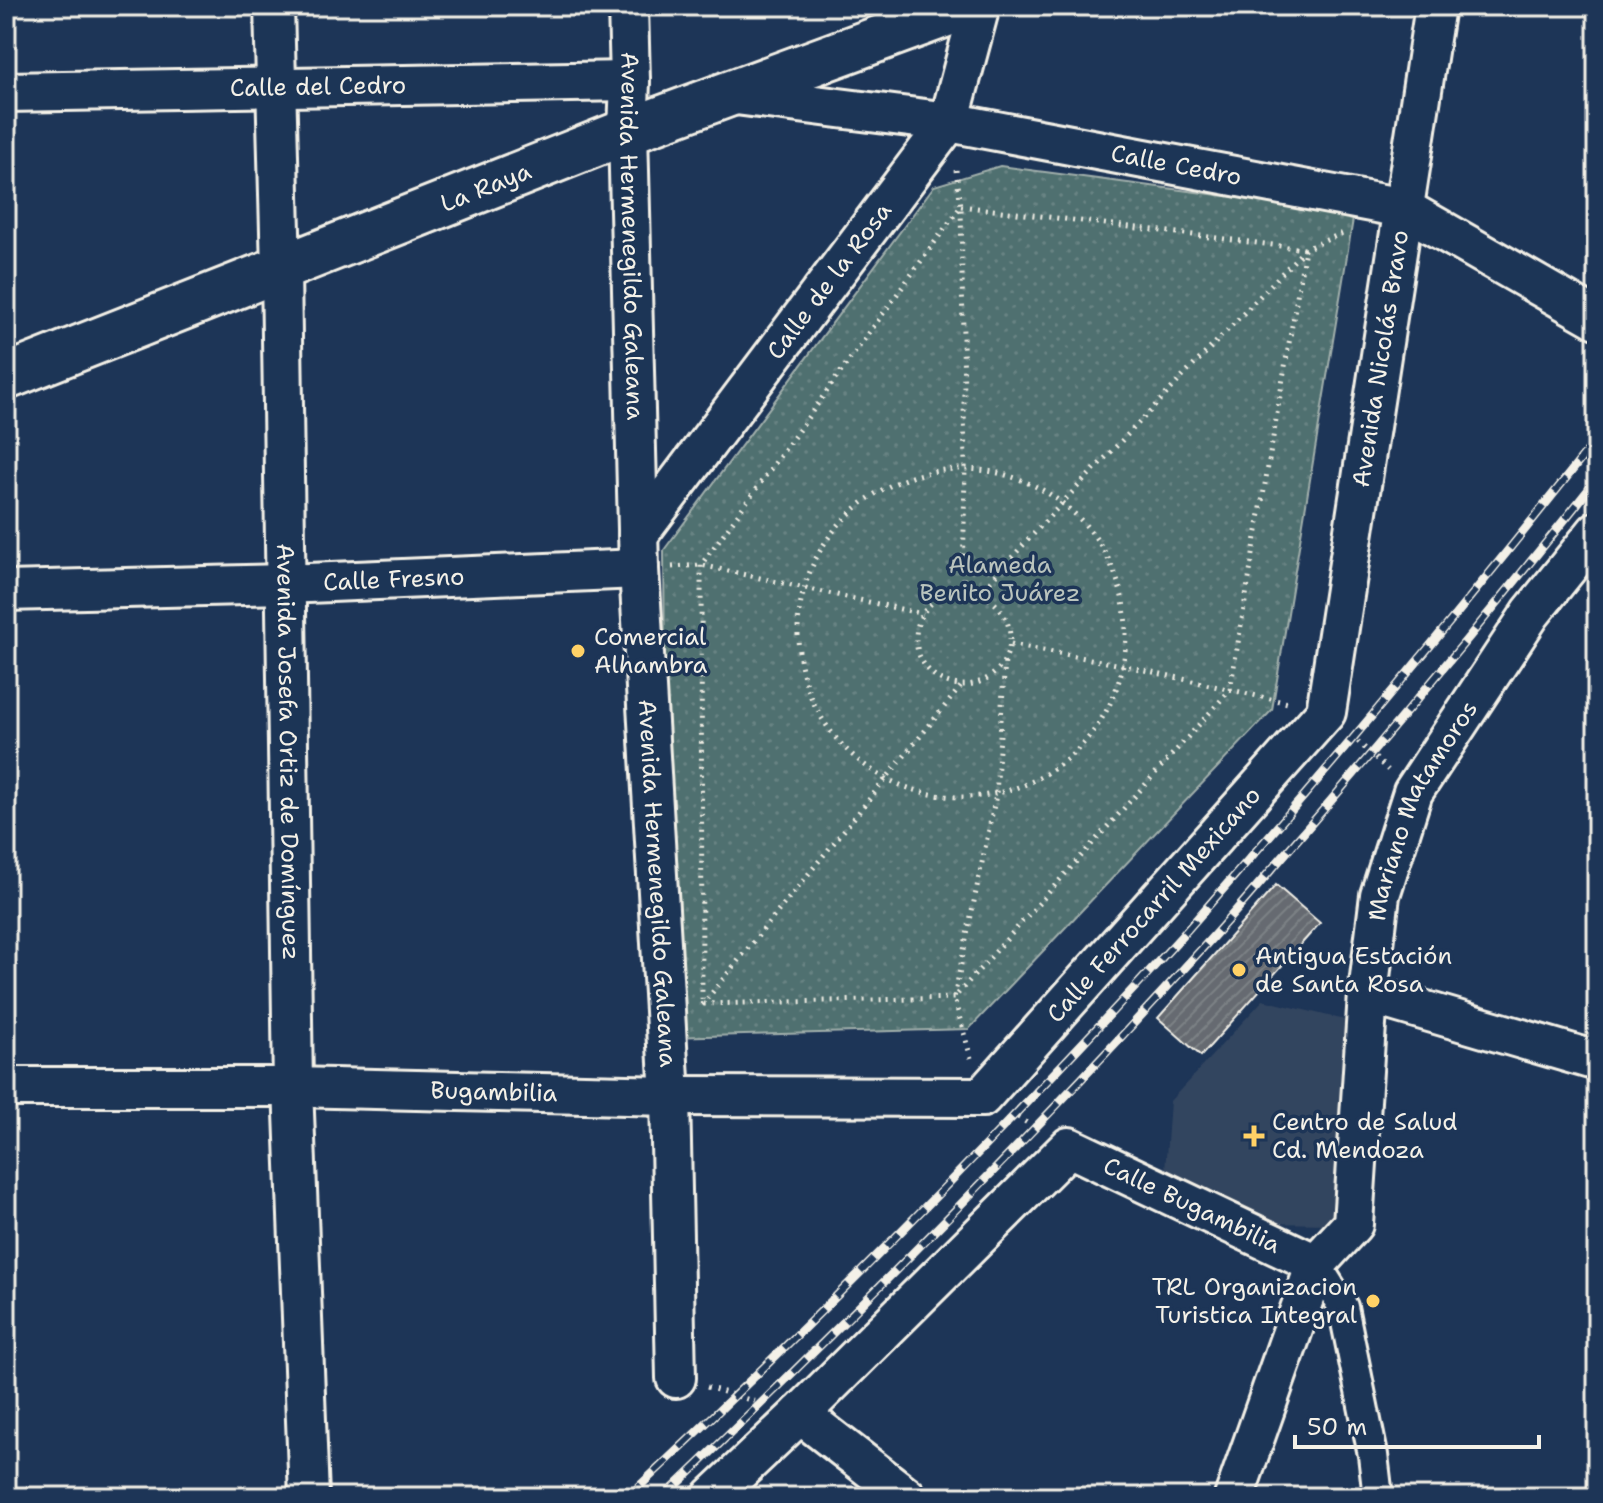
<svg xmlns="http://www.w3.org/2000/svg" width="1603" height="1503" viewBox="0 0 1603 1503" font-family="'Shantell Sans',sans-serif">
	<style>
		.built { fill: #33455f }
		.park { fill: url(#park-dots); stroke: #a2b0ac; stroke-width: 2 }
		.building { fill: url(#building-hatch); stroke: #f4f1e8; stroke-width: 2 }
		.lines { fill: none; stroke-linecap: round; stroke-linejoin: round }
		.pedestrian-casing { stroke: #f4f1e8; stroke-width: 34 }
		.minor-casing { stroke: #f4f1e8; stroke-width: 44 }
		.secondary-casing { stroke: #f4f1e8; stroke-width: 50 }
		.path { stroke: #f4f1e8; stroke-width: 5; stroke-dasharray: 2 6; stroke-linecap: butt }
		.pedestrian { stroke: #1d3557; stroke-width: 28 }
		.minor { stroke: #1d3557; stroke-width: 38 }
		.secondary { stroke: #1d3557; stroke-width: 44 }
		.rail-casing { stroke: #f4f1e8; stroke-width: 9 }
		.rail { stroke: #1d3557; stroke-width: 6; stroke-dasharray: 18; stroke-linecap: butt }
		.poi-dot { fill: #ffd166; stroke: #1d3557; stroke-width: 3 }
		.labels { text-anchor: middle; dominant-baseline: central; stroke-width: 7; stroke-linejoin: round; paint-order: stroke }
		.street-label { font-size: 24px; fill: #f4f1e8; stroke: #1d3557 }
		.park-label { font-size: 24px; fill: #bac4be; stroke: #1d3557 }
		.poi-label { font-size: 24px; fill: #f4f1e8; stroke: #1d3557; text-anchor: start }
	</style>
	<defs>
		<pattern id="park-dots" width="8" height="8" patternUnits="userSpaceOnUse" patternTransform="scale(2)"><rect width="8" height="8" fill="#4f6f6f"/><path d="M2 2h.1M6 6h.1" fill="none" stroke="#698484" stroke-width="1.8" stroke-linecap="round"/></pattern>
		<pattern id="building-hatch" width="6" height="6" patternUnits="userSpaceOnUse" patternTransform="scale(2)"><rect width="6" height="6" fill="#666b71"/><path d="M-1 1l2-2M0 6l6-6M5 7l2-2" fill="none" stroke="#7c8185"/></pattern>
	</defs>
	<rect width="100%" height="100%" fill="#1d3557"/>
	<filter id="ink" filterUnits="userSpaceOnUse"><feTurbulence type="fractalNoise" baseFrequency=".0125" numOctaves="2"/><feDisplacementMap in="SourceGraphic" scale="16" xChannelSelector="R" yChannelSelector="G"/><feConvolveMatrix kernelMatrix="1 2 1 2 8 2 1 2 1" color-interpolation-filters="sRGB"/></filter>
	<g filter="url(#ink)">
		<path class="built" d="M1263,1000L1345,1020L1336,1224L1268,1223L1165,1171L1170,1101Z"/>
		<path class="park" d="M1000,166L1354,213L1272,710L969,1029L668,1037L664,550L934,186Z"/>
		<path class="building" d="M1276,885L1320,923L1201,1056L1158,1018Z"/>
		<g class="lines">
			<defs>
				<path id="pedestrian" d="M1316,1264L1343,1307L1373,1455L1378,1497"/>
				<g id="minor">
					<path id="s1" d="M274,6L281,269L293,1087L309,1497"/>
					<path id="s2" d="M628,6L630,81L628,131L639,569L670,1096L676,1378"/>
					<path id="s3" d="M6,92L630,81"/>
					<path id="s4" d="M728,94L949,122L1403,208L1597,319"/>
					<path id="s5" d="M638,535L949,122L980,6"/>
					<path id="s6" d="M6,591L285,584L639,569"/>
					<path d="M1368,994L1597,1061"/>
					<path id="s7" d="M6,1087H293L670,1096L982,1097L1326,712L1435,6"/>
					<path d="M800,1414L907,1497"/>
					<path id="s8" d="M712,1497L800,1414L1069,1147L1316,1264"/>
					<path id="s9" d="M1234,1497L1316,1264L1353,1224L1368,994L1380,895L1413,792L1531,613L1597,531"/>
				</g>
				<g id="secondary">
					<path id="s10" d="M6,377L628,131L968,6"/>
				</g>
			</defs>
			<use href="#pedestrian" class="pedestrian-casing"/>
			<use href="#minor" class="minor-casing"/>
			<use href="#secondary" class="secondary-casing"/>
			<g class="path">
				<path d="M956,170L961,206L965,468L963,590"/>
				<path d="M961,206L1305,249L1230,690L954,998L702,1004L701,565Z"/>
				<circle cx="962" cy="633" r="164"/>
				<path d="M672,567L701,565L923,614"/>
				<circle cx="963" cy="638" r="47"/>
				<path d="M979,593L1063,502L1305,249L1343,233"/>
				<path d="M1011,644L1122,665L1288,703"/>
				<path d="M1352,736L1388,770"/>
				<path d="M702,1005L962,685"/>
				<path d="M971,1058L954,998L996,795L1005,660"/>
				<path d="M1011,1113L1037,1129"/>
				<path d="M707,1387L763,1404"/>
			</g>
			<use href="#pedestrian" class="pedestrian"/>
			<use href="#minor" class="minor"/>
			<use href="#secondary" class="secondary"/>
			<defs>
				<g id="rail">
					<path d="M628,1497C819,1318 1004,1131 1181,937C1211,903 1241,868 1271,834C1383,705 1491,573 1597,439"/>
					<path d="M664,1497C848,1321 1028,1141 1199,952C1235,913 1269,872 1304,832C1404,716 1502,599 1597,479"/>
				</g>
			</defs>
			<use href="#rail" class="rail-casing"/>
			<use href="#rail" class="rail"/>
		</g>
	</g>
	<g class="poi-dot">
		<circle cx="578" cy="651" r="8"/>
		<circle cx="1239" cy="970" r="8"/>
		<path d="M1250 1124h8v8h8v8h-8v8h-8v-8h-8v-8h8z"/>
		<circle cx="1373" cy="1301" r="8"/>
	</g>
	<g class="labels">
		<g class="street-label">
			<text stroke="none"><textPath href="#s3" startOffset="312">Calle del Cedro</textPath></text>
			<text stroke="none"><textPath href="#s4" startOffset="454">Calle Cedro</textPath></text>
			<text stroke="none"><textPath href="#s10" startOffset="516">La Raya</textPath></text>
			<text stroke="none"><textPath href="#s2" startOffset="230">Avenida Hermenegildo Galeana</textPath></text>
			<text stroke="none"><textPath href="#s5" startOffset="318">Calle de la Rosa</textPath></text>
			<text stroke="none"><textPath href="#s7" startOffset="1850">Avenida Nicolás Bravo</textPath></text>
			<text stroke="none"><textPath href="#s6" startOffset="388">Calle Fresno</textPath></text>
			<text stroke="none"><textPath href="#s1" startOffset="746">Avenida Josefa Ortiz de Domínguez</textPath></text>
			<text stroke="none"><textPath href="#s9" startOffset="726">Mariano Matamoros</textPath></text>
			<text stroke="none"><textPath href="#s2" startOffset="878">Avenida Hermenegildo Galeana</textPath></text>
			<text stroke="none"><textPath href="#s7" startOffset="1234">Calle Ferrocarril Mexicano</textPath></text>
			<text stroke="none"><textPath href="#s7" startOffset="488">Bugambilia</textPath></text>
			<text stroke="none"><textPath href="#s8" startOffset="636">Calle Bugambilia</textPath></text>
		</g>
		<g class="park-label">
			<text x="1000" y="565">Alameda<tspan x="1000" dy="28">Benito Juárez</tspan></text>
		</g>
		<g class="poi-label">
			<text x="594" y="637">Comercial<tspan x="594" dy="28">Alhambra</tspan></text>
			<text x="1255" y="956">Antigua Estación<tspan x="1255" dy="28">de Santa Rosa</tspan></text>
			<text x="1272" y="1122">Centro de Salud<tspan x="1272" dy="28">Cd. Mendoza</tspan></text>
			<text x="1357" y="1287" text-anchor="end">TRL Organizacion<tspan x="1357" dy="28">Turistica Integral</tspan></text>
		</g>
	</g>
	<rect width="1603" height="1503" fill="none" stroke="#1d3557" stroke-width="32"/>
	<rect x="16" y="16" width="1571" height="1471" fill="none" stroke="#f4f1e8" stroke-width="3" filter="url(#ink)"/>
	<path d="M1295 1435v12h244v-12" fill="none" stroke="#f4f1e8" stroke-width="4"/>
	<text x="1307" y="1435" font-size="24" fill="#f4f1e8" stroke="#1d3557" stroke-width="6" paint-order="stroke">50 m</text>
</svg>
